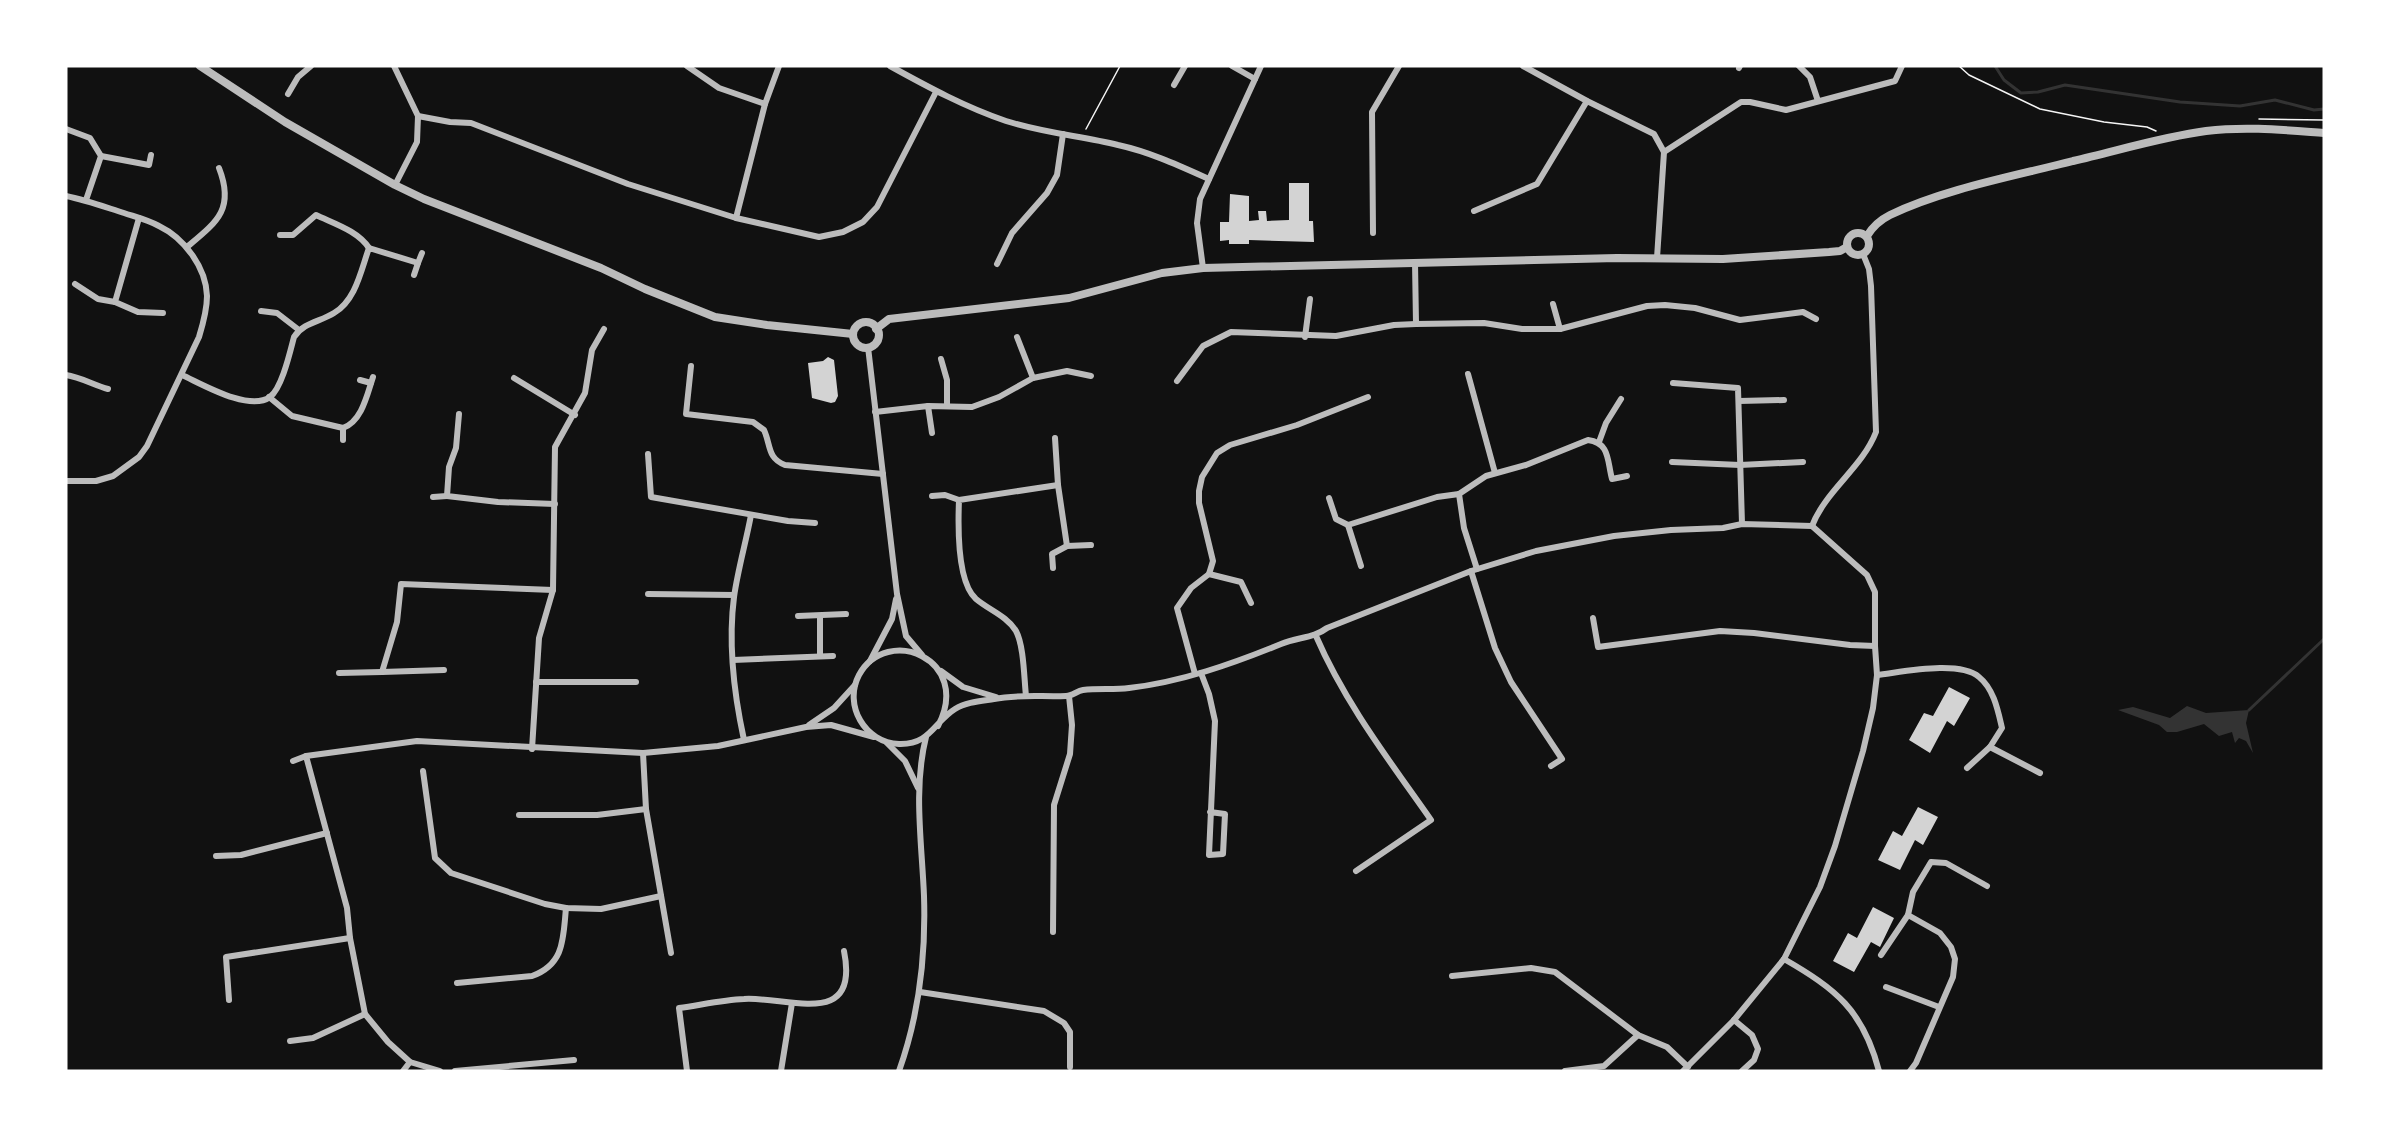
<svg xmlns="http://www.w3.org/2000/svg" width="2390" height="1137" viewBox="0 0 2390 1137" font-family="'Fira Sans Condensed',sans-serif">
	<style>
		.water { fill: #333 }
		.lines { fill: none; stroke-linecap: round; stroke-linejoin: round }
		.stream { stroke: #333; stroke-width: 3 }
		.building { fill: #d3d3d3 }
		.path { stroke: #f5f5f5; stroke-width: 1.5 }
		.minor { stroke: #bcbcbc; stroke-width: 6 }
		.tertiary { stroke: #bcbcbc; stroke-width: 8 }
	</style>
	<rect width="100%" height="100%" fill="#111"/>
	<path class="water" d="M2187,706L2206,713L2249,710L2246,723L2253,753L2246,741L2239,738L2235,743L2232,732L2219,736L2204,724L2177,732H2167L2159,725L2118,710L2133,707L2170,718Z"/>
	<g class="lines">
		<g class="stream">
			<path d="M1995,66L2004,80L2021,93L2038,92L2065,85L2180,102L2240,106L2275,100L2314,110L2324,109"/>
			<path d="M2249,710L2324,639"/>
		</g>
	</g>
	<g class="building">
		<path d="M1289,183H1309V221H1313L1314,242L1249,240V244H1229V240L1220,241V222H1229L1230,194L1249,196V221L1259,220L1258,211H1266L1267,221L1289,220Z"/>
		<path d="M828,357L834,360L838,396L835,402L831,403L812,398L808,363L823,361Z"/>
		<path d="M1949,687L1970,698L1954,726L1947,721L1930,753L1909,740L1924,713L1933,716Z"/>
		<path d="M1918,807L1938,817L1923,845L1915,840L1900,870L1878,860L1893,831L1902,836Z"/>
		<path d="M1873,907L1894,918L1880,947L1871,942L1854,972L1833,961L1848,933L1857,938Z"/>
	</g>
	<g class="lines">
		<g class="path">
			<path d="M1959,66L1969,75L2040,109L2104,122L2147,127L2156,131"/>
			<path d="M2259,119L2324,120"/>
			<path d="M1086,129L1120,66"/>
		</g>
		<g class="minor">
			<path d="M394,66L418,116"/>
			<path d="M687,66L719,88L765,104"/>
			<path d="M890,66C928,87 965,107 1006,121C1043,133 1081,136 1118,145C1150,152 1180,166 1209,179"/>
			<path d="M1232,66L1255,79"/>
			<path d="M1523,66L1587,101L1654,134L1664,152L1657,258"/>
			<path d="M1799,66L1810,77L1818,101"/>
			<path d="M1739,68L1740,66"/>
			<path d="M1174,85L1185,66"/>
			<path d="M288,94L298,77L311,66"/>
			<path d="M66,129L90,138L101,156L86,200"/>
			<path d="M1664,152L1741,102H1750L1786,110L1895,81L1902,66"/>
			<path d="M101,156L149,165L151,155"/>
			<path d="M395,185L417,142L418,116L450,122L471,123L628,184L736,218L819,237L843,232L863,222L877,207L936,92"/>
			<path d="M66,196C86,200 105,207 124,213C136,217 148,220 159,226C184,238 206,267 207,296C207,310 203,324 199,337L147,446L139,457L113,476L96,481H66"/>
			<path d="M1474,211L1537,184L1587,101"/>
			<path d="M139,218L115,302L138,312L163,313"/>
			<path d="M736,218L765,104L779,66"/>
			<path d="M1373,233L1372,112L1399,66"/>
			<path d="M280,235H293L316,215C335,224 358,231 369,248"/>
			<path d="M187,247C217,222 235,209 219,168"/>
			<path d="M1415,262L1416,324L1484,323L1522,329H1560L1647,306L1665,305L1695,308L1740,320L1803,312L1816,319"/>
			<path d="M997,264L1012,233L1047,193L1057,175L1063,134"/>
			<path d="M1203,268L1197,223L1200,199L1261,66"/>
			<path d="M414,275L418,263"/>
			<path d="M75,284L98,299L115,302"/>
			<path d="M1553,304L1560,329"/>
			<path d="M261,311L277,313L299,330"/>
			<path d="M1017,337L1033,378"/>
			<path d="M1305,337L1310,299"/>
			<path d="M868,347L897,594L906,636L922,655"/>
			<path d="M941,359L947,380V406"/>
			<path d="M691,366L686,414L753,422L764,430C771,445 767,458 785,465L883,474"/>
			<path d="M1468,374L1495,473"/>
			<path d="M66,375C80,377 94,385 108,389"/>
			<path d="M182,375C202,384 249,412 270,397C282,388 290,352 294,337C304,322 320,322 334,313C356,300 361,270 369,248L418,263L422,253"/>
			<path d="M514,378L575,415"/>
			<path d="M360,380L371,383"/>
			<path d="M1177,381L1203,346L1231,332L1336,336L1394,325L1416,324"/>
			<path d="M1673,383L1738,388L1742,524"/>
			<path d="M269,397L292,416L343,428C362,421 367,395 373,377"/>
			<path d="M1739,401L1784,400"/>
			<path d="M928,406L932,433"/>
			<path d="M875,412L928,406L972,407L999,397L1033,378L1067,371L1091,376"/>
			<path d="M459,414L456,448L449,467L447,496L498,502L555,504"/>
			<path d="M343,428V440"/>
			<path d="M1055,438L1058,485"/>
			<path d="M1599,442L1606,423L1621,399"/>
			<path d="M648,454L651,497L788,521L815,523"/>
			<path d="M1672,462L1740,465L1803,462"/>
			<path d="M932,496L945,495L959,500"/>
			<path d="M433,497L447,496"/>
			<path d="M1329,498L1336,519L1348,525"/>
			<path d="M1812,526C1826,490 1862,468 1876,432L1871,286L1869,269L1863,254"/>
			<path d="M1361,566L1348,525L1437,497L1459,494"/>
			<path d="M1053,568L1052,554L1067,546L1091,545"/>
			<path d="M1477,569L1464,528L1459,494L1486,476L1526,465L1588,440C1610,443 1607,460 1612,479L1627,476"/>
			<path d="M1471,571L1495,648L1511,682L1562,759L1551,766"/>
			<path d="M1209,574L1241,582L1251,603"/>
			<path d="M648,594L734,595"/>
			<path d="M798,616L846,614"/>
			<path d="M1593,618L1598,647L1720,631L1754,633L1850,645L1875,646"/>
			<path d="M1316,636C1345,703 1389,760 1431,820L1356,871"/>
			<path d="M820,656V616"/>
			<path d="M733,660L833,656"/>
			<path d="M870,661L892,619L896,599"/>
			<path d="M444,670L382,672L397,622L401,584L553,590"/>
			<path d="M941,671L963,687L996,697"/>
			<path d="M339,673L382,672"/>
			<path d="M1201,673L1209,694L1215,721L1209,855L1223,854L1225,814L1210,812"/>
			<path d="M1195,674L1177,608L1191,588L1209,574L1213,561L1199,503V491L1202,477L1217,453L1230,445L1297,425L1368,397"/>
			<path d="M1877,675C1903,672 1959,660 1979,677C1994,689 1998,711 2002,728L1990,747L2040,773"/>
			<path d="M536,682H636"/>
			<path d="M1026,696C1024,678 1024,646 1016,631C1007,616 989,610 976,599C957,582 958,525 959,500L1058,485L1067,546"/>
			<path d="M809,725L834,708L855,685"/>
			<path d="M938,726C973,659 887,624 859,675C843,705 865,743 899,744C930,745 934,722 955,709C966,702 981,701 994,699C1018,694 1042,697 1066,696C1072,696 1077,691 1083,690C1098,688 1114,690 1129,688C1181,682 1232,664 1281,644C1298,637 1314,638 1327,628L1471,571L1536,551L1614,536L1671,530L1723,528L1742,524L1812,526"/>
			<path d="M744,740C734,694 728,644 734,597C738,569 746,542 751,515"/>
			<path d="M887,743L905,761L918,788"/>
			<path d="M532,749L539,638L553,590L555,447L585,393L592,350L604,329"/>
			<path d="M643,753L646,809L671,953"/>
			<path d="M306,756L347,908L350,938L365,1014L388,1042L410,1062L440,1071"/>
			<path d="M293,761L306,756L417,741L643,753L718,746L806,727L831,725L874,737"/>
			<path d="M1967,768L1990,747"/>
			<path d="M423,771L435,858L451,873L545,904L566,908L601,909L661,896"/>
			<path d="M519,815H597L646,809"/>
			<path d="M216,856L241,855L327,833"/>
			<path d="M1053,932L1054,805L1070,754L1072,725L1069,696"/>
			<path d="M1881,955L1908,915"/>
			<path d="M1784,959C1836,989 1863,1010 1879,1071"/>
			<path d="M1452,976L1531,968L1555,972L1638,1035L1667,1047L1688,1067"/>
			<path d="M457,983L532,976C565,964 563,938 566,908"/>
			<path d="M1886,987L1939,1007"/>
			<path d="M920,992L1044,1011L1064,1023L1070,1032V1067"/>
			<path d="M229,1000L226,957L350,938"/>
			<path d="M1734,1020L1752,1035L1758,1049L1754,1060L1742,1071"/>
			<path d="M290,1041L313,1038L365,1014"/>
			<path d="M403,1071L410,1062"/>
			<path d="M455,1071L574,1060"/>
			<path d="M687,1071L679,1008C701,1005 722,1000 744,999C787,996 860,1030 844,951"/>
			<path d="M781,1071L792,1003"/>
			<path d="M899,1071C919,1015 926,956 924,896C922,844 913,789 926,737"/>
			<path d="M1565,1071L1604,1066L1638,1035"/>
			<path d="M1683,1071L1734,1020L1784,959L1820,887L1835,846L1863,751L1873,708L1877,675L1875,646V592L1867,575L1812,526"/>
			<path d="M1910,1071L1916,1063L1953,977L1955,959L1951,947L1940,933L1908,915L1913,892L1931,862L1946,863L1987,886"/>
		</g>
		<g class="tertiary">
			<path d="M200,66L285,122L395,185L424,199L601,268L645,289L715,317L767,325L853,334"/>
			<circle cx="1858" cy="244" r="11"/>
			<path d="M1867,236C1873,226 1880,220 1890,215C1944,189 2015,176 2073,161C2117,151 2161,137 2206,131C2246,126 2284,130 2324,133"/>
			<circle cx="866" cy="335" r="13"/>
			<path d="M876,329L889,319L1069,298L1162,273L1203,268L1617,258L1723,259L1829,252L1840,251L1847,247"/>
		</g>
	</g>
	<rect width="2390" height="1137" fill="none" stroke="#ffffff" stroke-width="135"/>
</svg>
